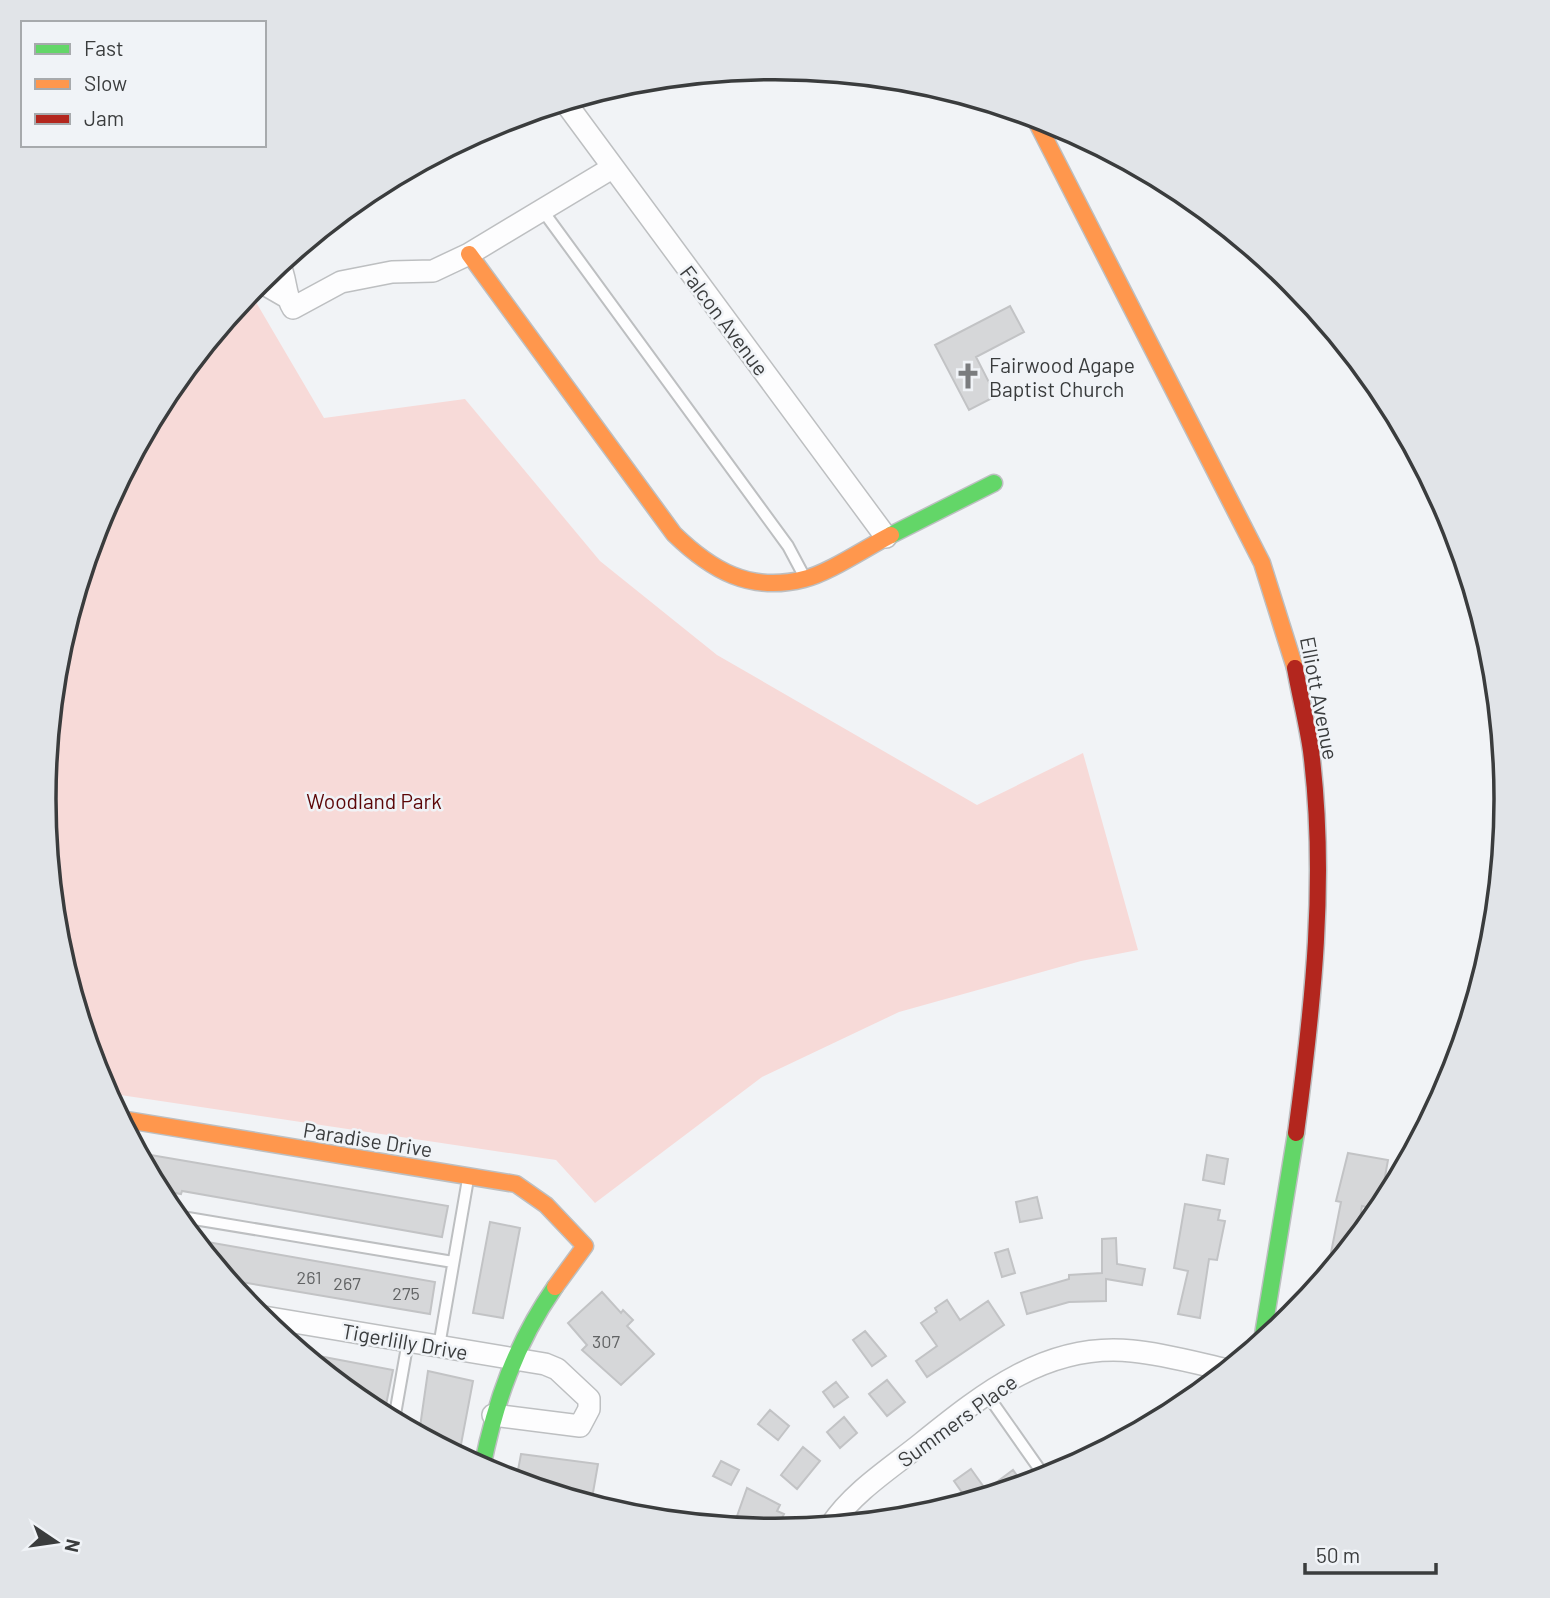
<svg xmlns="http://www.w3.org/2000/svg" width="1550" height="1598" font-family="Barlow,sans-serif">
<rect width="100%" height="100%" fill="#f1f3f6"/>
<path fill="#f7dad8" d="M250 292 324 418 465 399 600 561 717 655 977 805 1083 753 1138 950 1081 961 899 1012 762 1077 595 1203 556 1160 107 1093 99 1078 58 941 44 799 58 656 100 519 167 392Z"/>
<path fill="#d6d7d9" stroke="#c2c3c5" stroke-width="2" d="M1010 306 1024 332 976 357 996 396 969 410 935 345Z
M139 1153 448 1206 442 1237 182 1191 181 1194 159 1190Z
M1348 1153 1388 1160 1379 1210 1362 1206 1357 1237 1327 1273 1341 1202 1336 1201Z
M1207 1155 1228 1159 1224 1184 1203 1180Z
M1037 1197 1042 1218 1020 1222 1016 1202Z
M1185 1204 1220 1210 1218 1220 1225 1221 1217 1260 1209 1259 1200 1318 1178 1314 1188 1271 1174 1268Z
M490 1222 520 1228 503 1318 473 1313Z
M1116 1238 1117 1264 1145 1269 1142 1285 1106 1279V1301L1069 1302 1027 1314 1021 1293 1069 1279V1275L1102 1273V1239Z
M196 1240 435 1282 430 1314 229 1280Z
M1008 1249 1015 1273 1002 1277 995 1253Z
M602 1292 621 1313 623 1310 633 1320 627 1326 654 1354 621 1385 582 1350 587 1345 568 1323Z
M947 1300 960 1320 988 1301 1004 1325 927 1377 916 1361 937 1346 921 1323 937 1312 935 1308Z
M865 1331 886 1356 872 1366 853 1340Z
M303 1353 393 1370 384 1415 368 1407Z
M428 1371 473 1381 459 1455 419 1434Z
M887 1380 905 1402 887 1416 869 1394Z
M836 1382 848 1397 834 1407 823 1392Z
M770 1410 789 1426 778 1440 758 1424Z
M844 1417 857 1433 840 1448 827 1432Z
M803 1447 820 1461 797 1489 781 1475Z
M521 1454 598 1464 591 1504 516 1481Z
M721 1461 739 1470 731 1485 713 1476Z
M971 1469 986 1490 1013 1470 1023 1484 968 1501 954 1481Z
M747 1488 780 1505 777 1511 784 1514 776 1530 755 1528 736 1519Z"/>
<g fill="none" stroke-linecap="round" stroke-linejoin="round">
<g stroke="#bdbfc1" stroke-width="14">
<path id="lane" d="M543 211 788 546 804 576
M176 1216 453 1262
M439 1346 468 1179
M986 1393 1045 1477
M394 1420 408 1341"/>
</g>
<g stroke="#bdbfc1" stroke-width="24">
<path id="street" d="M565 102 886 537
M279 264C287 279 284 294 293 308L341 282 392 272 433 271 469 254 612 168
M262 278 266 285 285 296
M258 1316 545 1364 557 1369 589 1399V1409L580 1426 493 1415
M831 1525C854 1491 891 1468 922 1443 984 1393 1048 1342 1132 1351 1164 1354 1196 1363 1227 1370"/>
</g>
<g stroke="#bdbfc1" stroke-width="19">
<path id="fast" d="M891 535 994 483
M1262 1341 1296 1133
M482 1468C495 1402 516 1343 555 1287"/>
</g>
<g stroke="#bdbfc1" stroke-width="19">
<path id="slow" d="M1034 117 1262 563 1295 668
M469 254 674 534C711 570 750 593 804 579 829 573 867 547 891 535
M121 1119 516 1184 546 1205 585 1246 555 1287"/>
</g>
<g stroke="#bdbfc1" stroke-width="19">
<path id="jam" d="M1295 668C1300 696 1307 723 1311 751 1327 878 1313 1007 1296 1133"/>
</g>
<use href="#lane" stroke="#fdfdfe" stroke-width="10"/>
<use href="#street" stroke="#fdfdfe" stroke-width="21"/>
<use href="#fast" stroke="#63d668" stroke-width="16"/>
<use href="#slow" stroke="#ff974d" stroke-width="16"/>
<use href="#jam" stroke="#b3261e" stroke-width="16"/>
</g>
<defs>
<g id="church-bare" transform="scale(2.1)"><path d="M-1.2-6h2.4v3.5h3.3v2.4h-3.3V6h-2.4V-.1h-3.3v-2.4h3.3Z" fill="#7a7c7e" stroke="#f0f3f7" stroke-width="2.5" paint-order="stroke"/></g>
</defs>
<g fill-rule="evenodd">
<use href="#church-bare" x="968" y="376"/>
</g>
<g text-anchor="middle" dominant-baseline="central" stroke-width="5" stroke-linejoin="round" paint-order="stroke">
<g font-size="18" fill="#616364">
<text x="309" y="1277">261</text>
<text x="347" y="1283">267</text>
<text x="406" y="1293">275</text>
<text x="606" y="1341">307</text>
</g>
<g font-size="21" fill="#3a3c3d" stroke="#f0f3f7">
<text transform="translate(725 320) rotate(53)">Falcon Avenue</text>
<text transform="translate(1320 698) rotate(79)">Elliott Avenue</text>
<text transform="translate(368 1139) rotate(9)">Paradise Drive</text>
<text transform="translate(405 1341) rotate(10)">Tigerlilly Drive</text>
<text transform="translate(957 1420) rotate(-36)">Summers Place</text>
</g>
<g font-size="21" fill="#3a3c3d" stroke="#f0f3f7" text-anchor="start">
<text x="989" y="364">Fairwood Agape<tspan x="989" dy="24">Baptist Church</tspan></text>
</g>
<g font-size="21" fill="#5c0607" stroke="#f0f3f7">
<text x="374" y="800">Woodland Park</text>
</g>
</g>
<path d="M0 0H1550V1598H0ZM56 799a719 719 0 1 1 1438 0a719 719 0 1 1-1438 0Z" fill="#e1e4e8" fill-rule="evenodd"/>
<path fill="none" stroke="#3a3c3d" stroke-width="3.5" d="M56 799a719 719 0 1 1 1438 0a719 719 0 1 1-1438 0Z"/>
<rect x="21" y="21" width="245" height="126" fill="#f0f3f7" stroke="#a7aaad" stroke-width="2"/>
<rect x="35" y="44" width="35" height="10" fill="#63d668" stroke="#a7aaad" stroke-width="2"/>
<text x="84" y="56" font-size="21" fill="#3a3c3d">Fast</text>
<rect x="35" y="79" width="35" height="10" fill="#ff974d" stroke="#a7aaad" stroke-width="2"/>
<text x="84" y="91" font-size="21" fill="#3a3c3d">Slow</text>
<rect x="35" y="114" width="35" height="10" fill="#b3261e" stroke="#a7aaad" stroke-width="2"/>
<text x="84" y="126" font-size="21" fill="#3a3c3d">Jam</text>
<g transform="translate(56 1542) rotate(103)" stroke="#f0f3f7" stroke-width="5" paint-order="stroke">
<path d="M0-5L12 26L0 18L-12 26Z" fill="#3a3c3d"/>
<text y="-10" font-size="19" font-weight="bold" text-anchor="middle" fill="#3a3c3d">N</text>
</g>
<path d="M1305 1563v10h131v-10" fill="none" stroke="#3a3c3d" stroke-width="3.5"/>
<text x="1316" y="1563" font-size="21" fill="#3a3c3d" stroke="#f0f3f7" stroke-width="5" paint-order="stroke">50 m</text>
</svg>
